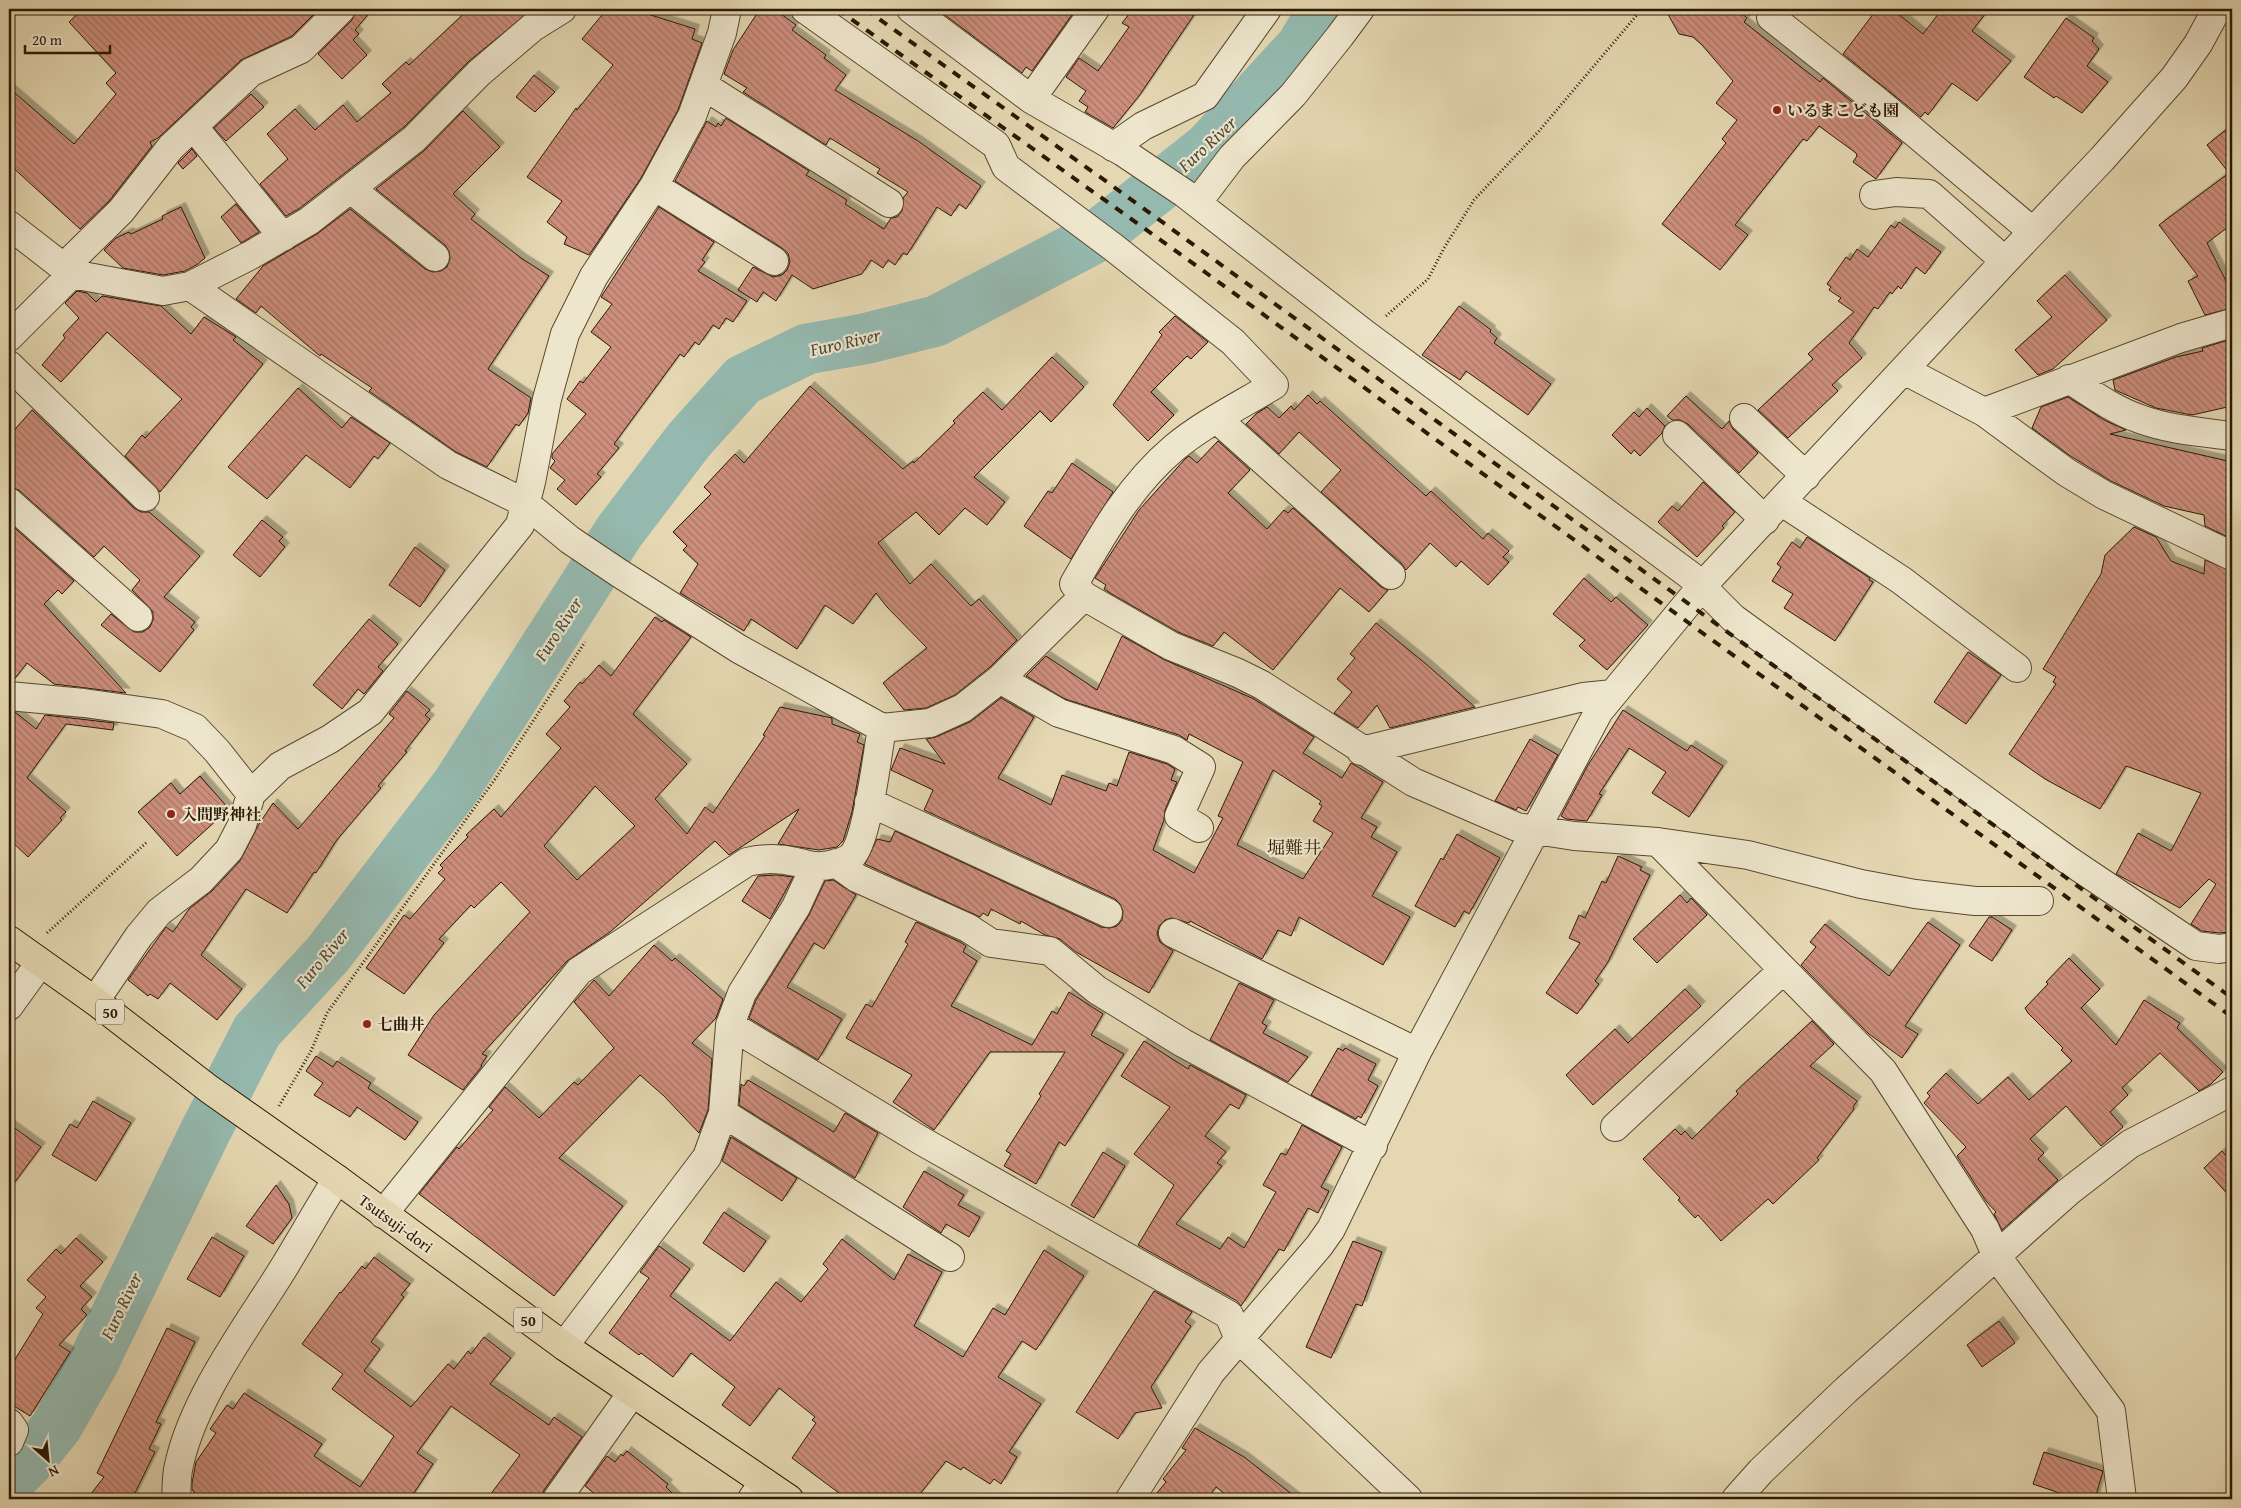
<svg xmlns="http://www.w3.org/2000/svg" width="2241" height="1508" font-family="'Gentium Book Plus','Noto Serif JP',serif">
<defs>
<pattern id="building-back-hatch" width="6" height="6" patternUnits="userSpaceOnUse" patternTransform="scale(1.25)"><rect width="6" height="6" fill="#cd8e7d"/><path d="M-1 5l2 2M0 0l6 6M5-1l2 2" fill="none" stroke="#a77364"/></pattern>
<filter id="shadow"><feDropShadow dx="4.5" dy="-4.5" stdDeviation="0" flood-color="#0004"/></filter>
</defs>
<rect width="100%" height="100%" fill="#e4d7b1"/>
<filter id="stains"><feTurbulence type="fractalNoise" baseFrequency=".004" numOctaves="4"/><feColorMatrix values="0 0 0 0 .2 0 0 0 0 .09 0 0 0 0 .02 0 0 0 .5 -.17"/></filter>
<radialGradient id="worn" r=".72"><stop offset=".6" stop-color="#630" stop-opacity="0"/><stop offset="1" stop-color="#630" stop-opacity=".3"/></radialGradient>
<g fill="none" stroke-linecap="round" stroke-linejoin="round">
<path stroke="#95b9af" stroke-width="51" d="M9 1481 28 1462 57 1426 92 1365 205 1132 257 1031 328 954 457 785 619 532 689 440 743 380 807 349 864 339 936 321 1093 239 1208 148 1301 47 1324 9"/>
</g>
<path fill="url(#building-back-hatch)" stroke="#2b1904" fill-rule="evenodd" filter="url(#shadow)" d="M83 9H319L292 36 241 60 158 138 150 142 152 146 109 201 80 229 9 164V88L74 144 116 94 106 83 116 73 69 22Z
M356 9H373L355 30 359 34 353 40 367 55 342 79 318 54 352 20Z
M469 9H533L469 61 404 127 300 208 286 216 260 184 288 159 267 134 295 109 315 130 343 105 357 122 391 93 382 84 406 62 409 65Z
M607 9H632L695 29 692 39 702 43 678 110 641 178 589 255 564 244 567 237 547 222 562 201 527 177 576 108 577 110 613 65 582 39Z
M760 9H774L796 25 792 30 826 55 824 58 846 75 835 90 918 141 981 186 966 209 959 204 951 216 937 207 907 255 903 253 895 265 888 260 883 268 871 260 862 274 813 289 792 275 776 301 763 292 757 302 738 290 753 267 773 277 782 275 787 270 790 262 788 253 782 248 675 181 707 121 716 127 718 123 721 126 726 118 809 171 806 175 811 178 847 200 845 204 884 229 891 218 897 217 902 211 903 198 908 192 877 173 880 169 830 138 826 145 743 92 747 88 724 74 733 50Z
M937 9H1076L1032 71 1026 67 1022 73Z
M1133 9H1198L1139 96 1113 128 1085 112 1088 107 1079 101 1086 91 1066 77 1079 58 1098 71 1129 27 1122 23Z
M1665 9H1736L1747 18 1744 22 1820 82 1823 78 1902 143 1876 179 1853 162 1857 156 1856 153 1819 126 1807 141 1803 139 1735 225 1748 235 1720 270 1662 224 1726 143 1722 139 1737 120 1716 103 1733 81 1702 45 1693 37 1679 34Z
M1877 9H1892L1923 34 1942 9H1989L1972 31 2011 61 1977 101 1952 83 1928 115 1925 112 1921 117 1843 54Z
M2066 18 2094 38 2092 41 2099 49 2087 66 2108 82 2082 113 2056 96 2054 98 2024 77Z
M534 75 555 92 535 112 516 97Z
M251 94 264 107 226 141 214 128Z
M463 111 500 147 453 194 475 214 471 219 521 258 549 276 488 369 531 398 528 413 519 426 516 424 487 467 456 452 369 391 372 388 321 354 320 356 261 306 256 313 236 299 263 266 317 234 350 209 425 269 433 272 441 271 447 267 450 259 449 251 445 245 376 189 424 151Z
M2232 125V224L2207 243 2232 293V308L2205 315 2188 281 2198 276 2159 225 2229 173 2207 145Z
M192 149 197 156 183 169 178 163Z
M236 204 259 232 241 243 221 217Z
M181 207 205 258 198 264 185 271 163 275 123 268 104 250 116 238 129 232 131 234 163 219 162 216Z
M659 207 714 242 702 260 705 262 698 271 747 301 733 322 726 318 719 329 713 325 699 345 695 342 684 357 680 354 614 444 619 448 597 474 601 477 576 505 557 489 565 480 550 468 555 461 552 458V454L586 414 567 399 580 381 583 383 611 347 591 332 612 304 601 297Z
M1899 222 1941 252 1925 274 1916 267 1901 289 1898 286 1892 294 1890 292 1878 309 1874 307 1849 343 1862 358 1832 385 1838 391 1788 438 1758 410 1813 359 1808 354 1854 312 1838 301 1841 298 1829 290 1831 287 1827 284 1846 257 1850 260 1857 249 1868 257 1891 225 1895 228Z
M2065 275 2107 320 2053 369 2038 375 2015 350 2052 317 2037 301Z
M77 291 87 293 96 302 102 296 161 306 191 334 204 317 236 337 233 340 263 364 160 492 125 456 142 435 145 438 182 399 107 332 61 382 42 365 65 338 63 335 79 318 65 303Z
M1459 306 1491 330 1490 332 1497 338 1494 343 1551 384 1528 415 1466 371 1460 380 1422 355Z
M1175 316 1208 342 1191 359 1187 356 1151 392 1174 415 1148 441 1113 405 1162 335 1159 332Z
M2232 339V406L2192 415 2156 408 2115 390 2113 380 2176 357 2203 351 2202 348Z
M1052 357 1084 387 1051 422 1040 411 974 477 1005 502 987 525 965 508 939 535 916 512 878 543 910 584 931 564 971 606 979 599 1017 640 990 667 955 695 926 708 904 710 883 683 927 648 887 607 876 593 853 624 825 605 797 649 751 619 744 631 680 593 698 564 683 550 687 546 673 532 711 494 704 487 735 454 744 463 810 386 903 469 913 461 914 463 955 423 953 421 983 392 1002 410Z
M298 388 342 428 351 417 390 443 378 459 374 456 350 488 306 455 267 499 228 467Z
M1308 395 1317 404 1320 401 1426 496 1431 491 1483 539 1488 533 1509 551 1503 557 1509 562 1488 585 1461 561 1456 567 1430 543 1406 570 1401 563 1321 492 1341 470 1299 432 1279 454 1246 424 1256 414 1267 407 1279 418 1291 406 1294 410Z
M1686 396 1722 429 1729 421 1733 429 1758 453 1739 473 1688 424 1680 420H1672L1667 416Z
M2068 397 2104 420 2126 430 2110 434 2232 462V539L2205 526 2204 515 2164 506 2111 481 2069 455 2032 428 2041 407Z
M1647 408 1665 426 1662 433 1640 456 1634 450 1631 454 1612 435 1634 412 1639 417Z
M32 410 134 508 141 512H149L200 556 164 597 195 622 191 627 194 630 160 672 101 625 111 614 134 632H143L150 627 153 620V612L132 590 140 580 104 546 94 557 19 490 9 487V436Z
M1218 441 1250 470 1228 493 1267 529 1284 510 1288 513 1293 508 1381 587 1388 590 1369 612 1340 588 1273 670 1224 632 1213 646 1178 632 1110 593 1104 589 1106 585 1095 578 1139 510 1186 458 1189 456 1197 463Z
M1072 463 1113 492 1071 559 1024 526 1048 491 1052 493Z
M1703 482 1735 512 1722 526 1724 528 1697 557 1658 522 1672 506 1678 511Z
M262 520 283 537 279 541 285 547 260 577 233 555Z
M9 523 74 581 62 594 58 590 44 604 126 693 54 684 27 663 13 681H9Z
M2134 527 2156 537 2171 561 2204 574 2205 560 2232 571V932L2219 933 2202 931 2191 924 2216 884 2209 879 2180 908 2116 874 2138 833 2171 851 2201 793 2126 766 2100 809 2045 779 2009 754 2056 684 2053 682 2056 677 2043 669 2101 574 2105 555Z
M1807 537 1870 578 1869 580 1873 582 1835 641 1784 608 1793 594 1772 581 1781 567 1777 564 1792 542 1800 548Z
M415 547 445 570 420 607 389 585Z
M1584 578 1611 602 1616 597 1648 625 1607 670 1579 646 1585 640 1553 614Z
M655 617 662 622 664 620 691 637 633 714 687 764 655 799 687 834 705 807 713 813 765 736 763 735 780 707 832 718V724L860 734 857 742 864 745 852 812 843 841 837 847 819 850 778 844 799 809 729 855 715 841 610 932 567 961 482 1054 487 1056 481 1065 482 1066 463 1090 408 1055 434 1015 530 912 501 882 474 908 471 905 439 939 444 943 404 994 366 968 404 915 410 919 445 879 438 873 443 868 440 865 468 837 466 835 494 809 501 817 561 748 546 734 570 707 564 701 580 682 582 684 599 665 611 676ZM595 786 635 826 577 880 544 846Z
M369 619 398 644 378 667 383 671 364 694 358 689 342 709 313 685Z
M1376 623 1426 664 1475 707 1390 728 1377 705 1358 728 1334 713 1352 692 1337 679 1355 658 1350 654Z
M1122 636 1165 660 1254 699 1314 737 1303 753 1342 778 1351 763 1383 782 1361 818 1377 827 1371 837 1397 852 1372 896 1410 917 1383 965 1299 917 1291 936 1278 930 1262 959 1190 921 1189 923 1171 918 1165 920 1159 926 1157 934 1160 942 1173 951 1149 993 1076 952 1060 939 1045 935 1021 921 1020 924 991 909 988 916 983 913 980 917 865 864 877 839 890 842 895 831 1101 927 1110 928 1117 926 1122 920 1123 911 1120 904 1115 899 924 810 933 790 891 770 900 748 945 764 926 739 936 737 970 722 1001 698 1034 717 998 778 1051 805 1062 775 1106 791 1109 783 1117 786 1129 752 1167 764 1175 769 1171 780 1177 782 1165 810 1164 820 1153 850 1194 873 1223 818 1218 816 1243 762 1189 734 1187 740 1179 735 1065 699 1026 676 1046 656 1097 690ZM1273 770 1321 801 1319 804 1322 806 1313 821 1333 833 1303 879 1237 845Z
M1968 652 2001 675 1966 724 1934 702Z
M407 691 430 710 425 715 430 719 405 751 407 752 378 786 381 788 336 841 316 873 314 872 287 913 246 889 201 955 242 989 217 1020 170 983 158 999 150 994 148 996 128 980 166 927 173 932 189 909 212 891 240 861 259 824 273 803 298 829 394 718 389 714Z
M1623 710 1687 751 1691 745 1723 766 1689 817 1652 793 1666 772 1629 748 1599 794 1602 795 1587 821 1566 819 1561 816 1588 765Z
M9 712H15L36 729 45 715 114 723 113 730 66 724 27 778 66 812 60 818 62 820 28 857 9 839Z
M1530 739 1558 755 1526 811 1518 807 1516 810 1495 801Z
M200 776 229 809 177 856 138 812 171 783 180 794Z
M1457 834 1500 858 1469 914 1464 911 1455 927 1415 906 1441 858 1443 860Z
M1618 856 1642 867 1640 870 1650 875 1608 962 1595 981 1599 984 1577 1014 1546 993 1580 943 1569 938 1579 915 1585 918 1602 881 1606 883Z
M777 875 793 877 770 919 742 901 758 876Z
M833 880 856 895 824 949 814 943 787 987 842 1019 818 1060 749 1018 756 1000 809 915 825 881Z
M1680 895 1687 903 1691 898 1707 915 1657 963 1633 939Z
M1989 917H1992L2012 930 1992 961 1969 946Z
M916 922 960 942 966 946 963 952 977 961 951 1006 1032 1045 1052 1011 1057 1014 1069 992 1103 1014 1091 1035 1124 1054 1065 1146 1059 1142 1036 1184 1004 1166 1011 1154 1006 1151 1041 1096 1039 1094 1065 1052H990L934 1130 893 1102 912 1075 846 1038 866 1004 872 1007 908 944 905 942Z
M1928 922 1960 945 1905 1026 1918 1034 1902 1058 1869 1034 1801 965 1816 947 1810 942 1825 924 1889 976Z
M654 945 672 961 675 958 723 999 716 1018 692 1043 712 1059 708 1110 699 1133 664 1096 640 1075 559 1158 623 1206 554 1296 419 1194 457 1147 459 1149 493 1110 489 1107 505 1087 539 1118 574 1082 578 1085 614 1048 574 1002 594 980 609 996Z
M2069 958 2100 989 2081 1008 2116 1045 2144 1000 2180 1023 2177 1028 2223 1072 2211 1084 2199 1091 2160 1053 2122 1088 2128 1095 2110 1112 2123 1127 2101 1146 2066 1106 2030 1139 2044 1153 2038 1159 2058 1180 2002 1230 1994 1214 1996 1212 1986 1201 1957 1156 1966 1147 1924 1103 1930 1096 1927 1093 1946 1073 1978 1104 2008 1077 2029 1100 2072 1061 2061 1050 2063 1048 2028 1013 2025 1008 2048 984 2046 982Z
M1239 983 1274 1000 1262 1023 1267 1026 1263 1033 1308 1057 1288 1082 1210 1040Z
M1685 989 1701 1006 1593 1105 1566 1075 1615 1029 1628 1043Z
M1812 1021 1834 1044 1810 1066 1857 1101 1853 1107 1854 1109 1817 1158 1819 1160 1773 1204 1768 1199 1721 1241 1698 1215 1695 1218 1678 1200 1680 1198 1643 1159 1675 1129 1681 1135 1685 1131 1692 1139 1738 1094 1736 1091Z
M1144 1041 1188 1069 1190 1065 1246 1095 1239 1109 1230 1104 1205 1136 1226 1152 1217 1163 1222 1166 1176 1224 1220 1249 1228 1237 1244 1248 1276 1192 1263 1185 1281 1153 1286 1155 1302 1125 1342 1147 1321 1187 1329 1191 1318 1213 1308 1208 1284 1251 1279 1249 1241 1306 1237 1301 1138 1245 1174 1185 1134 1154 1170 1107 1121 1076Z
M1338 1048 1343 1051 1345 1048 1376 1064 1368 1080 1378 1086 1361 1118 1358 1116 1356 1119 1311 1095Z
M316 1056 333 1067 337 1061 371 1083 368 1088 418 1122 405 1140 357 1107 350 1117 314 1095 323 1083 306 1071Z
M748 1080 834 1132 845 1113 878 1133 855 1178 739 1105 741 1084 744 1086Z
M93 1101 131 1123 96 1181 52 1155 70 1124 77 1128Z
M9 1124 41 1147 9 1190Z
M731 1137 797 1178 782 1201 722 1161Z
M2222 1151 2232 1163V1199L2204 1168Z
M1103 1152 1125 1166 1094 1218 1071 1205Z
M924 1171 964 1195 958 1205 980 1217 969 1237 946 1224 941 1233 903 1207Z
M276 1185 289 1204 292 1218 273 1244 246 1226Z
M724 1212 766 1241 744 1272 703 1243Z
M212 1237 244 1256 220 1297 187 1279Z
M76 1238 103 1262 80 1286 92 1297 81 1309 87 1315 59 1345 70 1352 30 1416 9 1403V1369L43 1314 36 1308 46 1297 27 1280 56 1249 61 1254Z
M842 1239 894 1280 908 1254 942 1272 914 1326 963 1357 993 1308 1005 1315 1044 1250 1084 1276 1036 1350 1022 1341 998 1377 1041 1404 1009 1452 1017 1457 1001 1484 994 1479 990 1484 963 1467 961 1470 946 1461 916 1499H847L792 1458 816 1423 812 1420 815 1417 779 1388 750 1426 722 1405 735 1387 691 1353 673 1377 641 1353 639 1355 609 1333 649 1278 640 1272 659 1246 690 1269 670 1296 730 1341 776 1282 801 1302 828 1269 823 1264Z
M1353 1241 1382 1252 1362 1306 1356 1304 1331 1358 1306 1347Z
M374 1257 410 1284 401 1295 404 1297 371 1342 380 1349 364 1371 411 1407 448 1364 454 1369 468 1351 471 1354 484 1337 511 1358 490 1384 549 1425 554 1417 582 1437 544 1490 540 1499H487L520 1455 451 1406 417 1453 433 1464 410 1499H192L194 1491 192 1490V1483L196 1462 216 1433 210 1429 227 1405 233 1409 244 1393 322 1444 314 1456 360 1487 394 1436 332 1389 343 1374 302 1344 340 1292 341 1293 362 1266 365 1269Z
M1154 1291 1192 1312 1185 1322 1191 1326 1151 1387 1162 1408 1135 1413 1118 1439 1076 1412Z
M1999 1321 2015 1343 1982 1367 1967 1345Z
M167 1328 195 1342 156 1422 161 1424 149 1449 155 1452 132 1499H87L104 1477 97 1473Z
M1195 1428 1244 1457 1298 1499H1231L1216 1487 1207 1499H1152L1166 1482 1163 1479 1186 1450 1182 1448Z
M627 1451 668 1484 666 1487 678 1499H601L585 1486 607 1456 615 1462 621 1454 623 1456Z
M2044 1452 2103 1471 2095 1499H2077L2033 1484Z"/>
<g fill="none" stroke-linecap="round" stroke-linejoin="round">
<g stroke="#59482f" stroke-width="30">
<path id="minor" d="M805 9 996 145 1006 167 1113 247 1233 342 1274 385C1241 405 1204 423 1174 448 1130 485 1102 535 1074 584L1084 596
M911 9 1031 99 1123 152 1184 193 1365 334 1691 576 1733 618 2068 860 2196 946 2219 949 2232 947
M1771 17 1877 101 2032 231
M704 86 889 203
M1031 99 1095 9
M193 126 283 237
M1113 147 1143 126 1205 96 1267 9
M654 186 774 261
M351 189 435 257
M1874 195 1896 192 1929 194 2005 261
M1197 203 1232 157 1293 95 1340 36 1360 9
M9 225 72 274 163 291 190 286 251 255 309 221 414 139 479 73 533 27 562 9
M64 267 121 211 171 147 251 72 301 49 341 9
M190 286 448 465 525 503 570 540 619 573 739 649 882 728 930 723 963 708 1000 679 1084 596 1171 646 1238 673 1262 685 1413 782 1517 827 1574 836 1658 842 1883 1071 1985 1229 1997 1257 2111 1411 2122 1499
M9 337 72 274
M9 365 145 497
M1904 370 1984 412 2066 472 2104 495 2232 556
M2069 379C2092 394 2114 410 2140 419 2170 430 2202 432 2232 436
M1984 412 2181 338 2232 323
M1744 418 1806 476
M1217 419 1391 575
M1677 435 1765 520
M9 502 138 617
M1782 502 1901 580 2017 668
M1000 679 1059 713 1174 750 1201 767 1179 816 1199 828
M9 696 84 703 162 714 195 728 217 751 251 794
M1361 751 1583 697 1613 694
M869 802 1108 913
M1658 842 1748 855 1861 884 1915 894 1975 901H2039
M836 863 857 878 968 928 991 943 1050 951 1097 990 1183 1043 1373 1146
M1173 933 1417 1052
M95 1001 139 936 159 912 201 880 229 850 242 825 251 794 280 766 330 739 370 712 520 525 531 482 547 399 565 334 594 276 654 186 692 116 722 33 727 9
M9 1006 40 963
M730 1025 920 1140 1229 1315 1239 1339 1408 1499
M723 1113 950 1257
M1615 1127 1783 970
M383 1214 579 971 747 862C764 858 779 858 796 862 802 863 809 866 815 866 825 867 843 863 851 857 868 841 877 754 882 728
M564 1346 707 1157 723 1113 730 1025 742 993 796 907 815 866
M9 1423 14 1430 9 1442
M176 1499C177 1488 176 1476 179 1465 193 1401 241 1335 276 1280 297 1247 316 1212 337 1179
M557 1499 632 1393
M752 1499 764 1482
M1130 1499 1211 1372 1319 1246 1331 1229 1417 1052 1599 711 1702 586 2005 261 2102 159 2174 78 2198 44 2217 9
M1736 1499 1761 1471 1846 1390 2068 1192 2130 1144 2232 1091"/>
</g>
<g stroke="#2b1904" stroke-width="30">
<path id="major" d="M9 940 95 1001 209 1089 337 1179 564 1346 789 1499"/>
</g>
<path stroke="#2b1904" stroke-width="3" stroke-dasharray="1 2.5" stroke-linecap="butt" d="M1386 316 1428 279 1444 248 1474 200 1539 131 1642 9
M47 933 147 842
M279 1106 311 1051 327 1013 495 779 585 642"/>
<use href="#minor" stroke="#ede5cc" stroke-width="28"/>
<use href="#major" stroke="#e4d7b1" stroke-width="28"/>
<path stroke="#2b1904" stroke-width="4" stroke-dasharray="9 9" stroke-linecap="butt" d="M837 9 1169 246 2232 1017
M865 9 1107 182 2232 998"/>
</g>
<g fill="#8f2418" stroke="#ede5cc" stroke-width="2">
<circle cx="1777" cy="110" r="5"/>
<circle cx="171" cy="814" r="5"/>
<circle cx="367" cy="1024" r="5"/>
</g>
<g text-anchor="middle" dominant-baseline="central" stroke-width="4.5" stroke-linejoin="round" paint-order="stroke">
<g fill="#ede5cc" stroke="#655640" stroke-width="1">
<rect x="96" y="999.5" width="28" height="25" rx="4"/>
<rect x="514" y="1307.5" width="28" height="25" rx="4"/>
</g>
<g font-size="15" font-weight="bold" fill="#2b1904">
<text x="110" y="1012">50</text>
<text x="528" y="1320">50</text>
</g>
<g font-size="16" font-weight="bold" fill="#2b1904" stroke="#ede5cc" text-anchor="start">
<text x="1787" y="110">いるまこども園</text>
<text x="181" y="814">入間野神社</text>
<text x="377" y="1024">七曲井</text>
</g>
<g font-size="16" fill="#2b1904" stroke="#ede5cc">
<text transform="translate(396 1223) rotate(36)">Tsutsuji-dori</text>
</g>
<g font-size="18" font-style="italic" fill="#4b4937" stroke="#ede5cc">
<text transform="translate(1207 144) rotate(-43)">Furo River</text>
<text transform="translate(845 342) rotate(-13)">Furo River</text>
<text transform="translate(558 629) rotate(-57)">Furo River</text>
<text transform="translate(322 958) rotate(-50)">Furo River</text>
<text transform="translate(121 1306) rotate(-64)">Furo River</text>
</g>
<g font-size="18" fill="#2b1904" stroke="#ede5cc">
<text x="1294" y="847">堀難井</text>
</g>
</g>
<rect width="2241" height="1508" fill="none" stroke="#e4d7b1" stroke-width="30"/>
<rect x="10" y="10" width="2221" height="1488" fill="none" stroke="#2b1904" stroke-width="2.5"/>
<rect x="15" y="15" width="2211" height="1478" fill="none" stroke="#2b1904"/>
<g transform="translate(48 1460) rotate(153)" stroke="#ede5cc" stroke-width="4" paint-order="stroke">
<path d="M0-4L9 19L0 12L-9 19Z" fill="#2b1904"/>
<text y="-8" font-size="14" font-weight="bold" text-anchor="middle" fill="#2b1904">N</text>
</g>
<path d="M25 45v8h85v-8" fill="none" stroke="#2b1904" stroke-width="2.5"/>
<text x="32" y="45" font-size="15" fill="#2b1904" stroke="#ede5cc" stroke-width="4" paint-order="stroke">20 m</text>
<rect width="100%" height="100%" filter="url(#stains)"/>
<rect width="100%" height="100%" fill="url(#worn)"/>
</svg>
